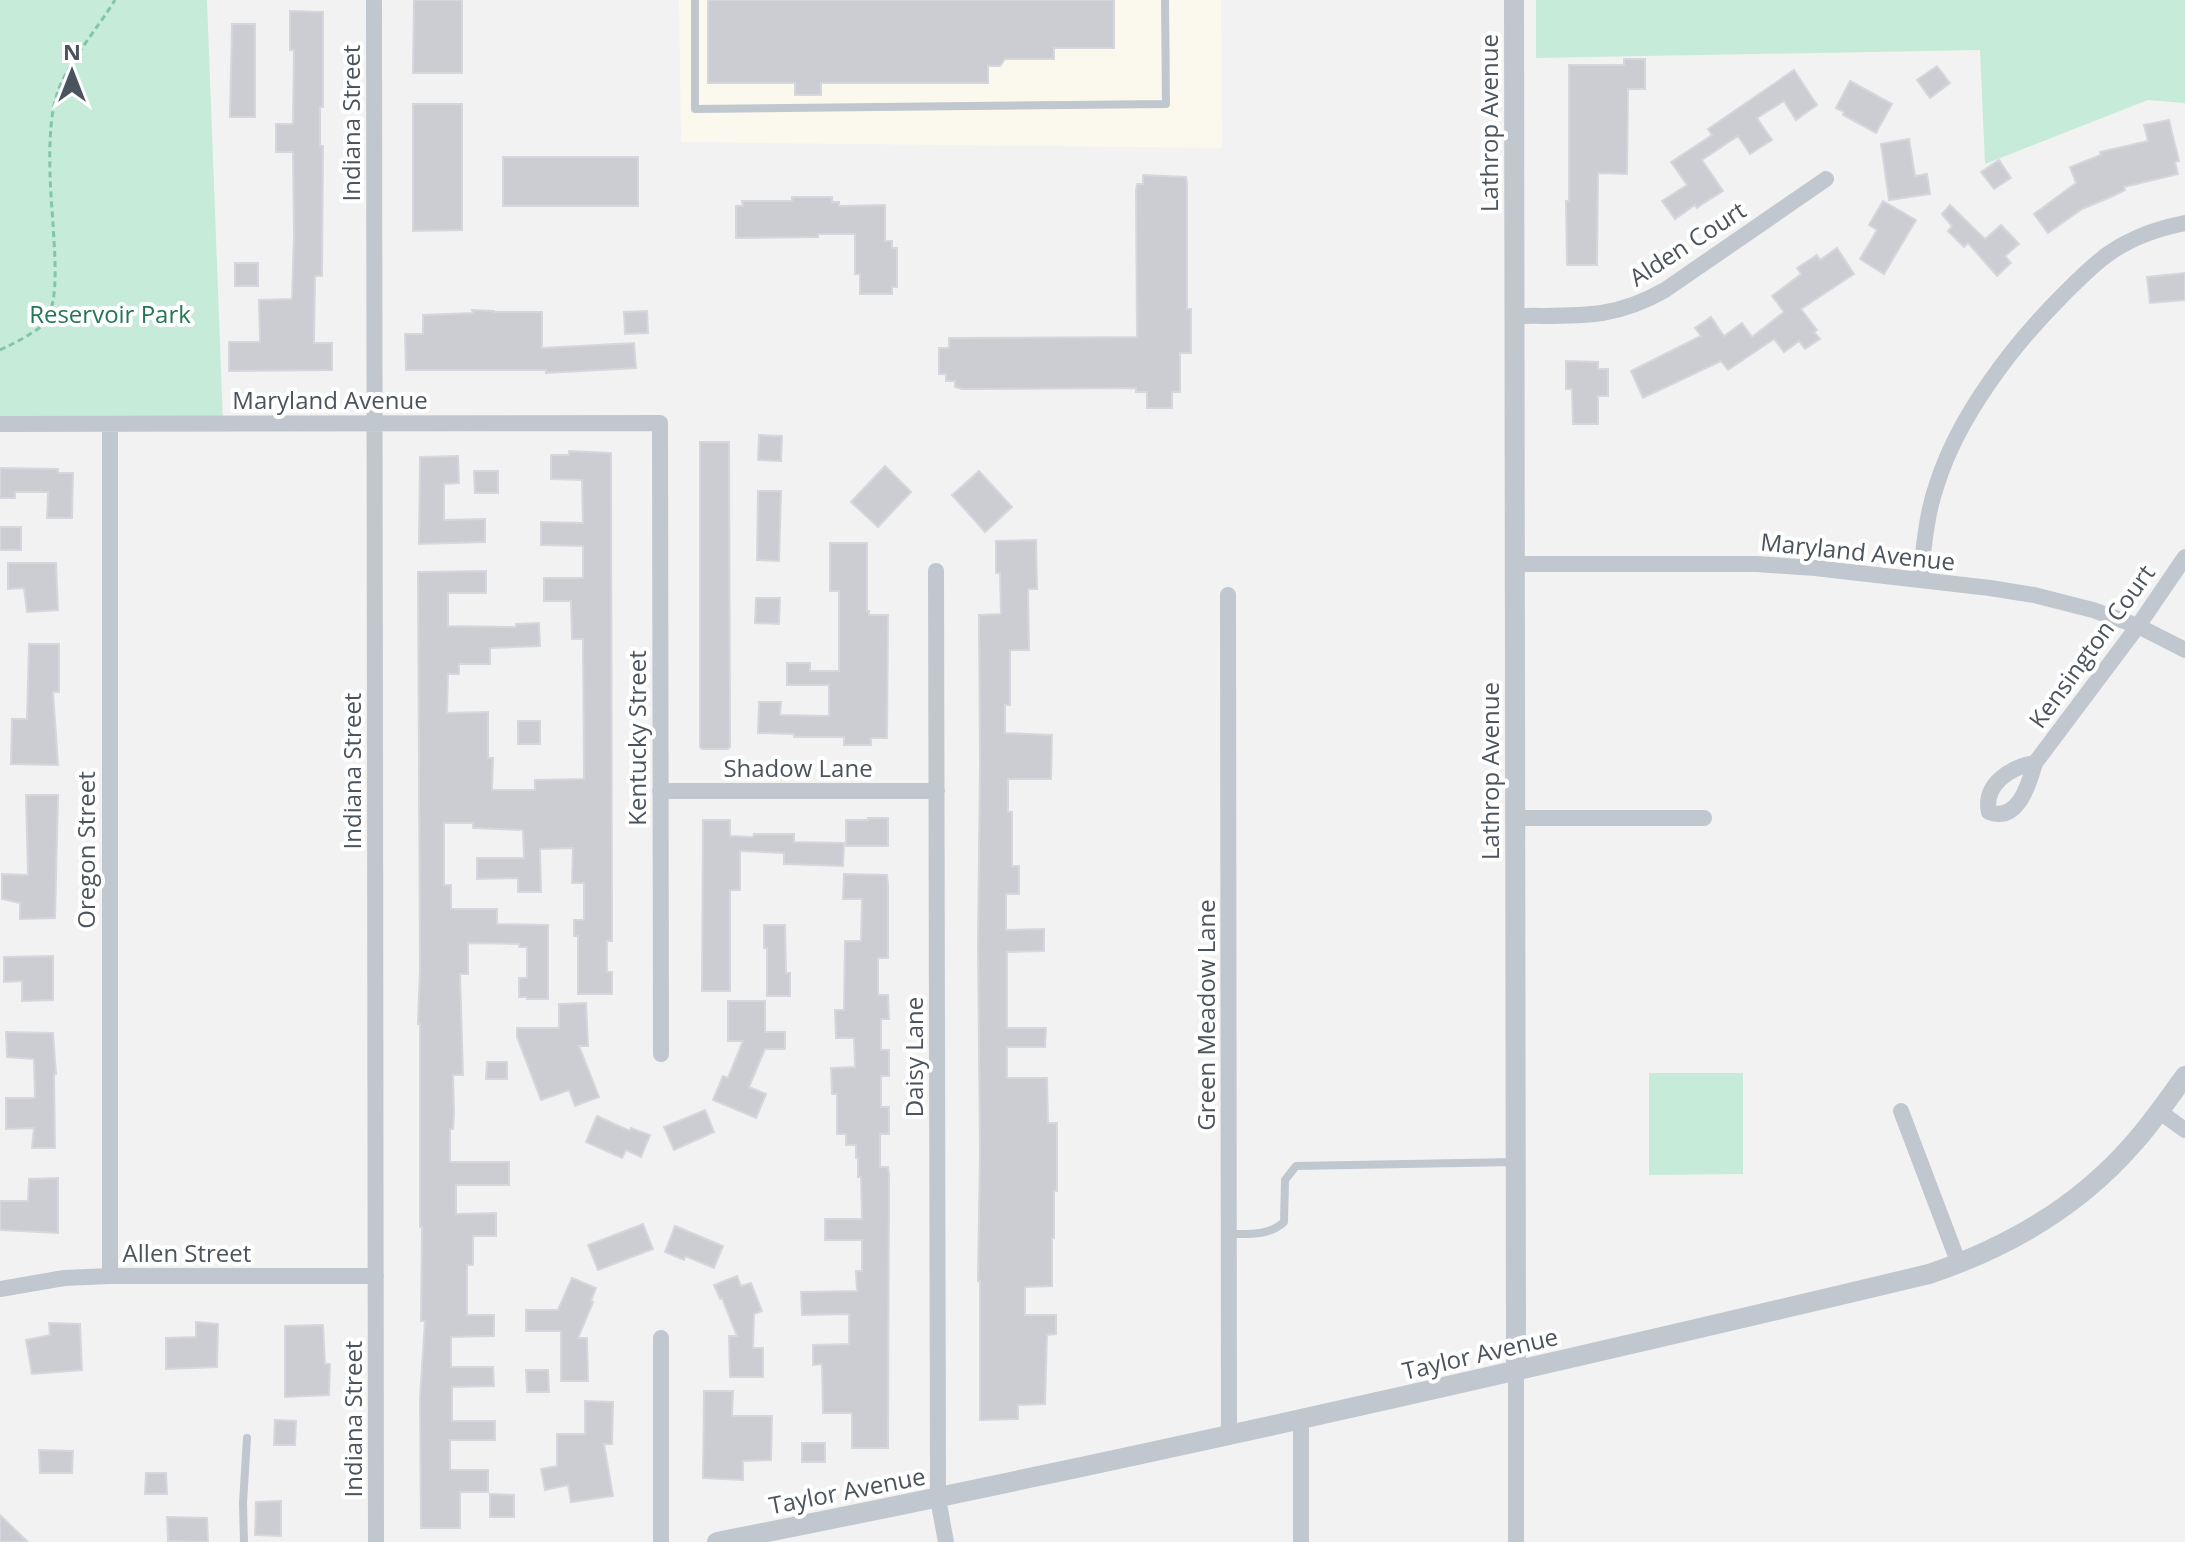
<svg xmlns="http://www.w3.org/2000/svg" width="2185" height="1542" font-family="'Open Sans',sans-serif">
<rect width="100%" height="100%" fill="#f3f2f2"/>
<path fill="#fbf8ee" d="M679 0H1221L1222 148 681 142Z"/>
<path fill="#c6ebd8" d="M0 0H207L223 423 0 424Z
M1536 0H2185V103L2148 100 1985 164 1980 50 1536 58Z
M1743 1073V1174L1649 1175V1073Z"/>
<path fill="#cccdd3" stroke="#d6d7dc" stroke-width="2" d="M414 0H462V73H413Z
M708 0H1114V48H1054V59H1005L1000 66H988V83H821V95H795V83H708Z
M290 11 323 12V107H320V146H323L322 276H315L314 343H332V370L229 371V342H260L259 300 292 299 294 235 293 152H276V124H293L294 50H290Z
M232 24H255V117H230Z
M1624 59H1645V89H1628L1627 174 1598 173 1597 265H1567L1566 201H1569V65H1624Z
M1937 66 1950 83 1930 98 1917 80Z
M1794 70 1817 105 1796 120 1784 101 1757 118 1772 140 1750 154 1738 136 1702 160 1723 191 1701 205 1697 208 1695 205 1675 219 1662 201 1687 185 1671 162 1712 135 1708 129Z
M1850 81 1892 104 1876 133 1843 115 1844 112 1836 108Z
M413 104H462V230L413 231Z
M2169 120 2179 161 2175 162 2178 174 2124 187 2125 190 2113 196 2082 209 2048 233 2034 214 2076 183 2070 167 2101 155 2100 152 2148 141 2144 125Z
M1909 139 1915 176 1927 174 1930 194 1889 200 1881 144Z
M503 157H638V206H503Z
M1999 160 2011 178 1994 189 1981 172Z
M1143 175 1186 177 1187 185V309H1191V353H1180V392H1172V408H1147V392H1136V388L962 389 955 387V381H946V374H939V348H949V338L1137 337 1136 191 1137 184H1143Z
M792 197H832V202H839V206L885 205V241H892V248H897V287H892V294H860V274H855V234H818V237L736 238V206H743L742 201H792Z
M1883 201 1916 220 1884 274 1860 259 1877 230 1869 225Z
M1950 205 1985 239 2001 225 2019 244 2005 256 2011 263 1997 276 1968 243 1964 247 1948 231 1952 226 1942 214Z
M1837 248 1854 274 1801 309 1817 330 1814 332 1820 339 1805 349 1799 341 1784 352 1774 339 1728 370 1721 361 1643 398 1631 371 1701 336 1695 328 1711 317 1724 336 1742 323 1752 337 1784 312 1772 296 1801 274 1797 268 1817 255 1820 260Z
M235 263H258V286H235Z
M2185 273V300L2150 303 2147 277Z
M472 310 494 311V312H542V348L634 343 636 368 546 373V370H406L405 334H423V315L473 313Z
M647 311 648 333 625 334 624 312Z
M1566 361 1598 362V369H1608V396H1598V424H1573L1572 389H1566Z
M759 435 782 436 781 461 758 460Z
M700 442H729L730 747 728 749H702L700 747Z
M569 451 611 453 612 941H607V972H612V994H578V936H574V920H584V883H572L573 848 540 849 541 892H518V878L477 879V858H524L523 830 473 828V823H444V885H451V909H497V924L548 925V999H527L526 997H519V978H527V947H519V944L468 943V974H460L463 1075H453L454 1113 453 1129H450V1162H509V1185H456V1214L496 1213V1236H473V1265H467V1315H494V1336L451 1337V1367H493L494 1386 452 1387V1421H495V1440H450V1470H488V1492H460V1528H421L420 1398 425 1321H421L422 1227H420V1024H418L420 969 418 572 486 571V593H448V626L516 627V624L539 623 540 646 490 648V664H459V674H448L447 713 488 712V758H493L492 790H535V780L584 779 583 639H572L571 601H544V578H583V546L541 545V522L583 523 582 480 551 479V455H569Z
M458 456 459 483 444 484V520L485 519V542L419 544 420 457Z
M885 466 911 492 878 527 851 502Z
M0 468 58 469V473H73L72 518H47L48 492H15V498H0Z
M474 471H498V493H475Z
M979 471 1012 507 985 532 952 495Z
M758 491H781L779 561 757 560Z
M0 527H21V550H0Z
M1036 540 1037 589H1028L1029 650H1010V705H1005V733L1052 735 1051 779H1008V812H1012V866H1019V894H1006V930L1044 929V951L1007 952V1028H1046L1045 1047H1007V1078H1047L1048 1123H1057V1191H1054V1238H1052V1286L1025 1287V1315H1056V1334L1047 1335 1045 1404 1018 1405V1419L980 1420V1281H978L980 1152 978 945 980 763 979 615 1001 614 1000 573H996V541Z
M830 543H867V611H869V615H888L887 738H871V745H844V737H794V734L758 733 759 702H781L780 715 829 716V685H787V663H810V671H839V591H830Z
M8 563H56L58 610 27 612 24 588 8 589Z
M756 598H780L779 624 755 623Z
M29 644H59V692H53L58 765 11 764 12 719H27Z
M518 721H540V744H518Z
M26 795H58L55 918 20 919V903L2 899V874L28 875Z
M868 818H888V846H846V820H868Z
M703 820H730V836L753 837 754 834H794V842L844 843 843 866 784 864V853L740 851V890H730V991H702Z
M844 874 887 875 888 884V958H878V995H888L889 1019H881V1050H889V1076H881V1107H889V1134H880V1167H888L889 1174 888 1448H852V1413H823L822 1364 813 1365V1345L849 1344V1314L802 1315 801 1292 857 1291 856 1271H862V1240H825V1219H862L861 1177H858V1158H856V1145H846V1134H837V1094H832L831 1068 855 1067 854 1038H836L835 1010H844L845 941H861L862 899H843Z
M764 925H785L786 973H790V996H767V948H764Z
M53 956V1000L22 1001V981L4 982V957Z
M728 1001H765V1032H785V1049H765L749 1087 766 1094 756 1118 713 1100 723 1076 728 1078 743 1041H728Z
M586 1003 588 1046H579L599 1097 575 1106 569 1090 541 1100 517 1037V1028H559V1004Z
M6 1032 53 1033 56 1074H54L55 1148H32L34 1128 6 1129V1098H35L34 1059 7 1057Z
M487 1062H507V1079H486Z
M705 1110 714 1132 674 1150 664 1127Z
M597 1116 630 1131 631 1128 650 1135 641 1157 626 1150 622 1158 586 1142Z
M58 1178V1233L0 1230V1201H28L29 1179Z
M643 1224 653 1249 598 1270 588 1245Z
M675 1226 723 1246 714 1268 685 1256 684 1260 665 1252Z
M737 1276 741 1286 751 1283 762 1311 754 1314 753 1348H763V1377H730L729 1336H737L722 1298 720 1299 714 1285Z
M572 1278 596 1288 591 1301 593 1302 578 1338H587L588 1381H561V1331H526V1310H558Z
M196 1322 218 1324 217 1367 166 1369V1338L196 1337Z
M49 1323 80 1324 82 1370 32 1374 26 1340 50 1335Z
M323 1325 325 1364H330L329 1395 285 1397V1326Z
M526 1370H548L549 1392H527Z
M704 1391H733L732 1416H772L771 1460 743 1461V1480L703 1478Z
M585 1401 613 1402 612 1444H604L613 1496 571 1502 568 1485 545 1490 541 1469 557 1466V1434H585Z
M275 1420 296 1421 295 1445H274Z
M802 1443H825V1462H802Z
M39 1450 73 1451 72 1473H40Z
M146 1473H166L167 1494H145Z
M490 1494 514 1495V1517H490Z
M281 1501V1536L255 1535 256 1502Z
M0 1515 28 1542H0Z
M167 1517 207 1518 208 1542 168 1541Z"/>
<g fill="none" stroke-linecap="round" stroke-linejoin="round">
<path stroke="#82c5ab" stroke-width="3" stroke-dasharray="6 4" stroke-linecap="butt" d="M0 350C11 345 41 330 46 321 60 299 54 248 53 223 50 187 46 128 57 94 66 65 98 28 115 0"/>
<path stroke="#c1c7ce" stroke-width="8" d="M695 0V109L1166 104 1165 0
M1229 1234C1249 1234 1269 1236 1284 1222L1285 1180 1296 1166 1515 1162
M244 1542 243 1503 247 1438"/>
<path stroke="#c1c7ce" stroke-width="16" d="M374 0 376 1542
M1514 316C1574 315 1611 321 1665 290L1826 179
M0 424 660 423 661 1054
M1515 564H1756L1815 568 1990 588 2034 595 2093 610 2138 626 2185 650
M936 571 938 1499 946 1542
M1920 580C1924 548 1926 515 1937 484 1958 417 2012 346 2061 297 2077 281 2093 264 2111 252 2133 237 2159 228 2185 223
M1228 595 1229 1435
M2035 763C2011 767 1983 784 1989 812 2018 823 2029 784 2035 763L2138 626 2185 557
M660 791H937
M1515 818H1704
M1901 1111 1959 1264
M2160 1112 2185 1130
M110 1276V424
M0 1289 64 1278 110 1276H376
M661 1338V1542
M1516 1372V1542
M1301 1542V1419"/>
<path stroke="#c1c7ce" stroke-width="20" d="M1514 0 1516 1372
M717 1542C1123 1462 1527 1370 1929 1274 2007 1248 2079 1206 2133 1144 2152 1123 2168 1099 2185 1076"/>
</g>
<g text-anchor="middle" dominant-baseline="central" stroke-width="8" stroke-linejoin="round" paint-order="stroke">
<g font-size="24" fill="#4b535d" stroke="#fff">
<text transform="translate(350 123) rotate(-90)">Indiana Street</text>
<text transform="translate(1488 123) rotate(-90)">Lathrop Avenue</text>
<text transform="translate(1687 243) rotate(-33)">Alden Court</text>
<text x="330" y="399">Maryland Avenue</text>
<text transform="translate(1858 551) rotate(6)">Maryland Avenue</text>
<text transform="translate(2091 646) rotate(-54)">Kensington Court</text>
<text transform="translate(636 738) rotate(-90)">Kentucky Street</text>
<text x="798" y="767">Shadow Lane</text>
<text transform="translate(351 771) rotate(-90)">Indiana Street</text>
<text transform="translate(1489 771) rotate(-90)">Lathrop Avenue</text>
<text transform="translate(85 850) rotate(-90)">Oregon Street</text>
<text transform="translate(1205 1015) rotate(-90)">Green Meadow Lane</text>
<text transform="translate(913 1057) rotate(-90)">Daisy Lane</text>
<text x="187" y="1252">Allen Street</text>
<text transform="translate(1480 1353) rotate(-13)">Taylor Avenue</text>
<text transform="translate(352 1419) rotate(-90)">Indiana Street</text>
<text transform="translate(847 1490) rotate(-11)">Taylor Avenue</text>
</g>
<g font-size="24" fill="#247655" stroke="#fff">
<text x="110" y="313">Reservoir Park</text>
</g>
</g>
<g transform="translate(72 72)" stroke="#ffffff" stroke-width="6" paint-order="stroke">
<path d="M0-6L14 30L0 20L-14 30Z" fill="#4b535d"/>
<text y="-12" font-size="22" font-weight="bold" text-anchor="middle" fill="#4b535d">N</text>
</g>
</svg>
